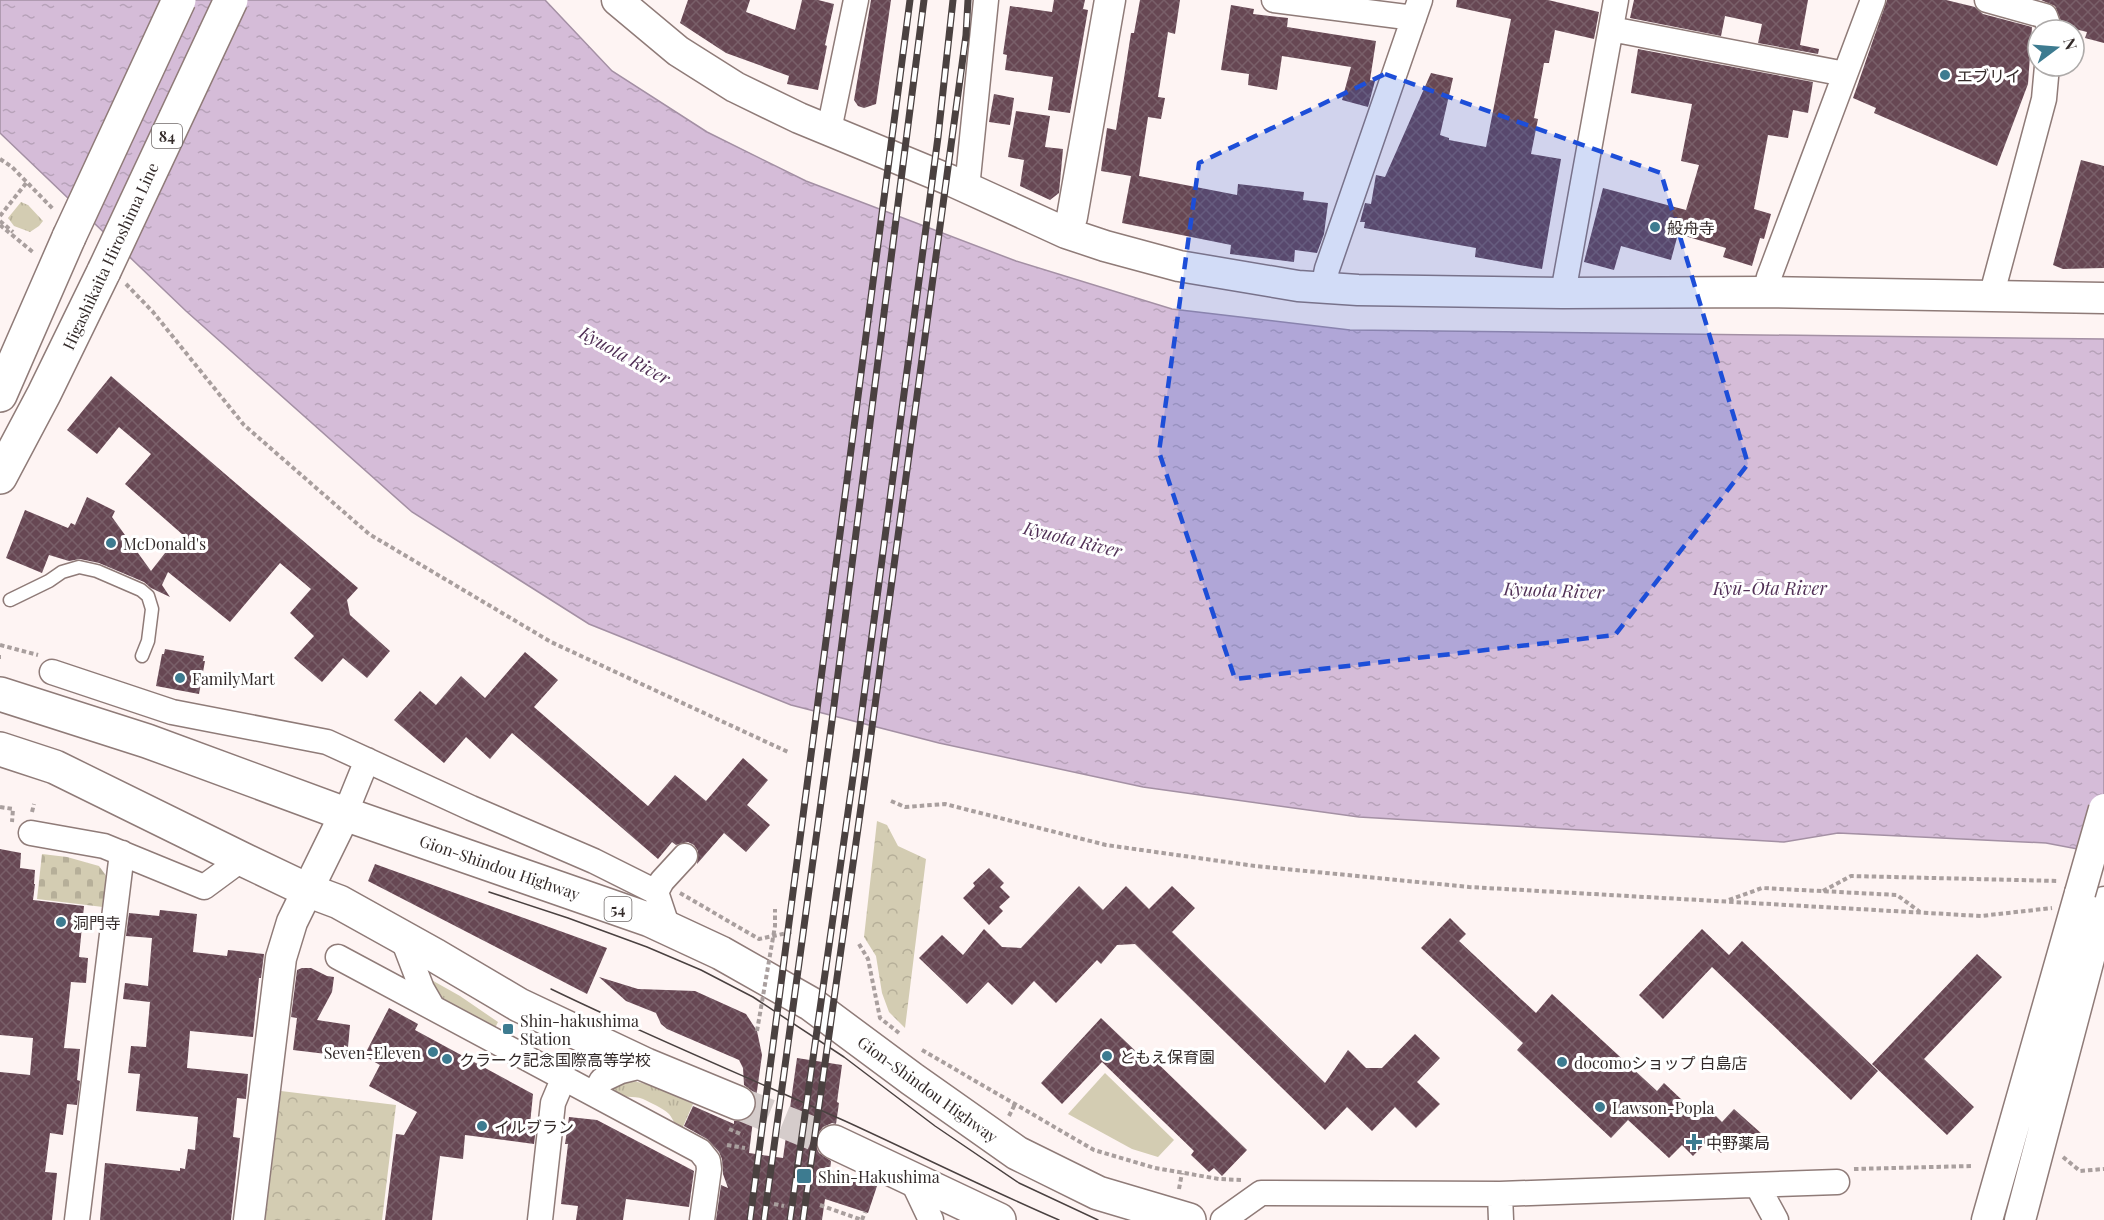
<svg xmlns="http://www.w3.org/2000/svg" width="2104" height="1220" font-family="'Playfair Display','Noto Sans JP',serif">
<defs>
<pattern id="grass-tufts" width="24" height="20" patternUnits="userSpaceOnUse" patternTransform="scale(1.5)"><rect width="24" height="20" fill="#d3ccb2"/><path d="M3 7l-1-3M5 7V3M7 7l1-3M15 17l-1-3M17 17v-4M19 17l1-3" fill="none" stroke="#b6af99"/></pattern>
<pattern id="cemetery-stones" width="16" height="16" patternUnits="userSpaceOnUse" patternTransform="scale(1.5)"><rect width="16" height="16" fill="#d3ccb2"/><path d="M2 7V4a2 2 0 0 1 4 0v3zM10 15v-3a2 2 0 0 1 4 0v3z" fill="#b6af99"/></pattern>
<pattern id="park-crowns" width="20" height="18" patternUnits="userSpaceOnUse" patternTransform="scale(1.5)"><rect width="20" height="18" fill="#d3ccb2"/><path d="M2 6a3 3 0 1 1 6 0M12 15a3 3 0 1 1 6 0" fill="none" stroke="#b6af99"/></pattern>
<pattern id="water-ripples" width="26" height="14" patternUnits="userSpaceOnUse" patternTransform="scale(1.5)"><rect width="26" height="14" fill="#d5bcd8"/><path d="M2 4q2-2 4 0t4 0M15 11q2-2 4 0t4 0" fill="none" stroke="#b7a2b9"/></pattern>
<pattern id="building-cross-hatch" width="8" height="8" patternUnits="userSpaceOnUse" patternTransform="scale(1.5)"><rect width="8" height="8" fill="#674753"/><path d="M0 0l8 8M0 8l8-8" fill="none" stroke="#795f69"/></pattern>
</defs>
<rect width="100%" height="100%" fill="#fef4f3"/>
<path fill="url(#grass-tufts)" d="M21 202 28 205 43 221 39 226 30 232 14 226 8 218Z
M428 978 460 996 498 1022 494 1030 439 999Z
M625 1079 654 1086 693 1104 682 1129C674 1126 674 1120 669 1114 663 1108 651 1103 643 1099 633 1095 623 1099 614 1093V1086Z"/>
<path fill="url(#cemetery-stones)" d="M42 854 67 857 99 866 107 877 103 907 37 899Z"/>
<path fill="url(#park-crowns)" d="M877 821 887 825 898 846 926 859 905 1028 889 1012 882 993 876 956 864 937Z
M281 1091 396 1105 382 1220H265Z"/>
<path fill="#d3ccb2" d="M1105 1073 1174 1140 1158 1157 1132 1149 1068 1114Z"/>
<path fill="url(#water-ripples)" stroke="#a490a4" stroke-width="1.5" d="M0 0H545L612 71 707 132 806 181 1016 261 1172 309 1350 330 2104 339V854L2046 843 1838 833 1784 842 1359 817 1143 787 939 743 791 705 589 624 412 512 186 311 0 133Z"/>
<path fill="url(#building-cross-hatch)" d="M688 0H750L746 12 795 30 802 0H818L834 4 825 45 827 46 818 90 787 84 789 76 726 53 680 23Z
M871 0H891L876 104 864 108 858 106 854 100Z
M1054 0H1085L1083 9 1088 10 1070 113 1048 110 1053 77 1005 70 1007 55 1003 54 1010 6 1052 12Z
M1140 0H1180L1175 34 1168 32 1158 97 1165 98 1161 119 1148 117 1139 176 1237 195 1238 184 1304 192 1303 200 1328 203 1324 234 1317 253 1295 250 1294 262 1230 254 1231 245 1122 223 1131 176 1101 171 1107 128 1116 130 1131 33H1134Z
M1457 0H1548L1599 12 1594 39 1555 30 1549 63H1544L1534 118 1538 119 1531 154 1561 159 1542 269 1475 257 1476 248 1364 228 1365 222H1360L1365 203 1371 204 1376 175 1385 177 1431 73 1453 78 1440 135 1449 138V140L1486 147 1511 19 1456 7Z
M1634 0H1808L1800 45 1819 49 1818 54 1758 43 1762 24 1725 16 1721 36 1630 18Z
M1887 0H1946L1975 7 1983 14 2032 27 2028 84 1997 166 1874 113 1876 108 1853 98Z
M2041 0H2104V43L2085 38 2087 32 2063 26 2055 6Z
M1231 5 1254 9 1253 14 1288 18 1287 27 1376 41 1370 80 1375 81 1368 107 1342 100 1351 67 1282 56 1277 90 1248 85 1249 74 1221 70Z
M1638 49 1813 82 1808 113 1793 110 1788 138 1768 135 1754 209 1771 214 1764 239 1760 238 1752 266 1723 257 1726 248 1678 234 1671 260 1621 246 1614 270 1584 262 1603 188 1686 210 1699 165 1681 161 1692 104 1631 93Z
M994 94 1014 98 1010 125 989 122Z
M1016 111 1050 116 1045 147 1063 149 1059 193 1050 200 1020 186 1024 160 1008 157Z
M2081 160 2104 166V268L2063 269 2053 265Z
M111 376 358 588 347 600 350 615 390 651 367 678 343 658 322 682 294 658 314 636 290 613 311 589 280 563 230 622 168 572 162 585 170 597 151 588 144 582 99 563 80 559 69 561 49 555 42 573 6 558 25 510 68 528 71 523 75 525 87 497 115 511 112 517 151 571 176 539 199 549 125 484 151 454 119 427 97 454 67 430Z
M165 649 204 656 203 661H205L199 694 156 686 162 654H164Z
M525 652 558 680 534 707 648 806 675 775 706 801 743 758 768 780 747 805 770 825 746 852 724 833 697 864 698 851 694 845 688 842 676 845 672 842 658 859 512 733 490 759 466 737 444 763 394 720 420 691 436 705 461 676 485 698Z
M0 849 21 853 20 868 35 870 34 884H35L33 900 84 906 79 957 88 958 86 983 71 982 64 1048 80 1049 77 1080 80 1081 77 1105 67 1104 63 1135 50 1133 45 1172 57 1173 52 1220H0V1072L30 1075 33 1038 0 1035Z
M375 864 607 948 587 994 368 881Z
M989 868 1004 883 1000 887 1010 897 999 907 1003 911 989 925 963 898 975 886 973 883Z
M1079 886 1103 910 1126 886 1149 909 1172 886 1195 908 1172 932 1325 1083 1348 1050 1366 1068H1382L1415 1034 1440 1058 1417 1082 1440 1104 1416 1128 1395 1107 1372 1131 1347 1107 1325 1130 1135 944 1117 945 1101 964 1097 960 1056 1003 1034 981 1012 1005 988 982 967 1004 919 958 942 935 963 955 984 929 1002 947 1021 948Z
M160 910 197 914 193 952 227 956 228 950 264 954 261 978H259L253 1037 190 1031 187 1068 248 1074 246 1099 237 1098 233 1137 240 1138 231 1220H100L105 1163 180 1171V1168L185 1169 188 1149 195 1150 198 1117 136 1111 140 1074 128 1073 131 1046 146 1047 150 1002 123 999 125 983 148 986 152 938 126 936 129 913 159 916Z
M1450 918 1466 934 1459 941 1536 1013 1552 994 1657 1091 1664 1083 1701 1118 1709 1109 1722 1122 1734 1109 1762 1134 1747 1151 1734 1139 1721 1153 1708 1140 1693 1156 1682 1145 1669 1158 1628 1120 1611 1138 1517 1050 1523 1043 1421 948Z
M1702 929 1729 955 1742 941 1878 1071 1851 1100 1712 967 1663 1019 1639 995Z
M1977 954 2002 977 1924 1059 1974 1107 1947 1135 1872 1064Z
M302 968H311L327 976 334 977 332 992 317 1020 350 1025 348 1047 344 1045 343 1056 293 1050 297 1018 291 1017 297 970Z
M599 977 638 989 695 991 746 1014 757 1031 762 1055 756 1098 752 1091 744 1085 743 1068 739 1060 667 1029 661 1024 656 1013 626 1001Z
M389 1008 418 1024 415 1030 533 1094 530 1124 536 1128 534 1144 465 1135 463 1159 440 1156 432 1220H385L396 1134 404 1135 417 1112 369 1086 380 1065 364 1056Z
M1101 1018 1144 1059 1148 1054 1247 1150 1222 1176 1214 1168 1209 1172 1191 1155 1194 1151 1102 1062 1062 1104 1041 1083Z
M797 1058 842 1065 837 1102 839 1103 836 1124 832 1123 823 1127 817 1135 815 1144 819 1153 831 1161 830 1170 877 1186 868 1213 825 1199 822 1220H716L721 1185 728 1188 723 1174 722 1159 719 1152 707 1139 684 1126 693 1106 734 1124V1121H741L749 1118 754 1112 749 1153 783 1158Z
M569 1117 597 1120 694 1171 689 1207 626 1199 623 1220H576L578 1206 561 1204 568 1144H565Z"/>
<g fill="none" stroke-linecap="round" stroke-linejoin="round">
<path stroke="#d5cccb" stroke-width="33" stroke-dasharray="33 16" stroke-linecap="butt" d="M738 1103 834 1142"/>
<g stroke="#8f7b78" stroke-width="15">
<path id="service" d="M10 600 49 581 62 572 79 567 97 571 141 590 148 596 152 609 148 641 142 656"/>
</g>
<g stroke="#8f7b78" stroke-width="27">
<path id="minor" d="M1274 0 1414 18
M1987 0 2045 16 2050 30
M1611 29 1845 74
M829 130 856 0
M967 188 986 0
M1323 288 1327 269 1420 0
M1765 292 1769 277 1873 0
M1563 293 1616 0
M1991 297 2044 99 2047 66
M52 672 172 712 327 742 471 808 594 861 656 892 668 928
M345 814 367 760
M31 833 104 846 204 887 242 859
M656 892 662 881 685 856
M402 937 422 989 433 1008
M338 957 700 1151 708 1161 709 1169 702 1220
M594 1094 602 1080 621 1071 646 1065
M912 1180 931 1220
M1757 1185 1776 1220
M1500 1194 1501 1220
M77 1220 122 853
M540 1220 553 1103 564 1077
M1223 1220 1261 1193 1500 1194 1837 1182"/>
</g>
<g stroke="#8f7b78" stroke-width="33">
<path id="tertiary" d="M617 0 678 51 735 87 799 118 952 181 1066 233 1105 246 1179 266 1298 286 1358 290 1563 293 1765 292 2104 298
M1066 233 1072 217 1110 0
M249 1220 281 958 292 922 345 814
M1987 1220 2080 893
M2020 1220 2104 902"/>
</g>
<g stroke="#8f7b78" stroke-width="36">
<path id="primary" d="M0 395 69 237
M0 477 44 394 104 271"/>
</g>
<g stroke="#8f7b78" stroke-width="36">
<path id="trunk" d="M0 694 147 741 345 814 650 920 721 953 811 1004 912 1079 1017 1153 1098 1193 1189 1220
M0 749 55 767 242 859 307 890 339 902 436 956 519 1005 646 1065 738 1103
M834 1142 999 1220"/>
</g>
<path stroke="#a99f9e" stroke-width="4" stroke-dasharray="4.5 3" stroke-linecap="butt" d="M0 159 12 167 54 210
M0 216 27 182
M0 221 13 232
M0 225 34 253
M126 284 153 312 244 425 369 534 551 642 788 752
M0 645 38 655
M0 657H1
M891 801 905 807 945 804 1106 845 1255 866 1469 887 1981 916 2052 908
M0 807 13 809 12 822
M32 812 34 804
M1823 891 1851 876 2058 881
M680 893 759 939 792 932
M1729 900 1762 888 1897 895 1920 912
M859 944 868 959 880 1018 899 1033
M922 1050 1094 1150 1155 1168 1219 1179 1241 1180
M1009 1116 1015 1104
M729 1129 743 1135
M727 1145 745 1148
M2063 1157 2080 1171 2104 1169
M1854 1169 1973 1166
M1179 1189 1182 1173
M774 1204 784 1206
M820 1205 862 1220
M862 1220 865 1212"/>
<use href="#service" stroke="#fff" stroke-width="12"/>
<use href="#minor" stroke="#fff" stroke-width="24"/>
<use href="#tertiary" stroke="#fff" stroke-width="30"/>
<use href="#primary" stroke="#fff" stroke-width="33"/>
<use href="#trunk" stroke="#fff" stroke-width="33"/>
<path stroke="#4a4140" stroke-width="1.5" d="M489 892 568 918 647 947 701 970 753 997 844 1057 935 1126 1019 1183 1098 1220
M551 989C648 1036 747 1077 845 1121 917 1154 987 1189 1059 1220"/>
<g stroke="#4a4140" stroke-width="7">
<path id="rail" d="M750 1220 910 0
M764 1220 832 721 924 0
M790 1220 856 756 938 137 953 0
M803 1220 868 757 966 35 968 0"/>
</g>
<use href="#rail" stroke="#fff" stroke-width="4.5" stroke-dasharray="14" stroke-linecap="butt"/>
<g stroke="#8f7b78" stroke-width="33" stroke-linecap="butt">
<path id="tertiary-bridge" d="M2080 893 2104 809"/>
</g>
<g stroke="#8f7b78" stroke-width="36" stroke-linecap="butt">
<path id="primary-bridge" d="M69 237 179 0
M104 271 231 0"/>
</g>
<path stroke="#a99f9e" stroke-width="4" stroke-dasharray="4.5 3" stroke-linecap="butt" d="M757 1031 775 926V909"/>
<use href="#tertiary-bridge" stroke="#fff" stroke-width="30"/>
<use href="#primary-bridge" stroke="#fff" stroke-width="33"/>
</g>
<path fill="#1d4ed8" fill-opacity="0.2" stroke="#1d4ed8" stroke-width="4.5" stroke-dasharray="12 8" stroke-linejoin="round" d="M1385 74 1661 173 1748 464 1615 635 1235 679 1159 452 1199 163Z"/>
<g fill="#3d7b90" stroke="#fff" stroke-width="2">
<circle cx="1945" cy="75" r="6"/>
<circle cx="1655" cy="227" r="6"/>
<circle cx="111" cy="543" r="6"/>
<circle cx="180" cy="678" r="6"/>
<circle cx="61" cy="922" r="6"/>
<rect x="502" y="1023" width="12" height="12" rx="3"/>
<circle cx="433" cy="1052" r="6"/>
<circle cx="1107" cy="1056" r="6"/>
<circle cx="447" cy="1059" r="6"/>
<circle cx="1562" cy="1062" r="6"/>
<circle cx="1600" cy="1107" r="6"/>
<circle cx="482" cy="1126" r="6"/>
<path d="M1691 1133h6v6h6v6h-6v6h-6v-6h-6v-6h6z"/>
<rect x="796" y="1168" width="16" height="16" rx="3"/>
</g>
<g text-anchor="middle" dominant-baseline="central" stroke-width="6" stroke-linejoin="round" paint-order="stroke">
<g fill="#fff" stroke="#706a69" stroke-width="1.5">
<rect x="152" y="124" width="30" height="24" rx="4.5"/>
<rect x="604.5" y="897" width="27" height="24" rx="4.5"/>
</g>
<g font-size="15" font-weight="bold" fill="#332a29">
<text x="167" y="136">84</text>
<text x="618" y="909">54</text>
</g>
<g font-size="16" fill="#332a29" stroke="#fff" text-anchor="start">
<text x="1957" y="75">エブリイ</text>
<text x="1667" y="227">般舟寺</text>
<text x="123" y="543">McDonald's</text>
<text x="192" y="678">FamilyMart</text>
<text x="73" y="922">洞門寺</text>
<text x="520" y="1020">Shin-hakushima<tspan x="520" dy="18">Station</tspan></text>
<text x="421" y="1052" text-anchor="end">Seven-Eleven</text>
<text x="1119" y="1056">ともえ保育園</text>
<text x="459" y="1059">クラーク記念国際高等学校</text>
<text x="1574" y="1062">docomoショップ 白島店</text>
<text x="1612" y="1107">Lawson-Popla</text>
<text x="494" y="1126">イルブラン</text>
<text x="1706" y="1142">中野薬局</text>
<text x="818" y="1176">Shin-Hakushima</text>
</g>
<g font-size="16" fill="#332a29" stroke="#fff">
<text transform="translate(110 256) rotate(-65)">Higashikaita Hiroshima Line</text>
<text transform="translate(500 867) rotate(19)">Gion-Shindou Highway</text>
<text transform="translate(928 1089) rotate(36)">Gion-Shindou Highway</text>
</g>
<g font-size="18" font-style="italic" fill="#513056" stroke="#fff">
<text transform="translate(625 355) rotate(29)">Kyuota River</text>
<text transform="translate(1073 539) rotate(14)">Kyuota River</text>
<text x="1770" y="588">Kyū-Ōta River</text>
<text transform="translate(1554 590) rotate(2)">Kyuota River</text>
</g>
</g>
<g transform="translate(2056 48) rotate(74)"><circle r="28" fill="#ffffff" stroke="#adaaa9" stroke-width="1.5"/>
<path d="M0-4.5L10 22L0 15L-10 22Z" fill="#3d7b90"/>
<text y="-9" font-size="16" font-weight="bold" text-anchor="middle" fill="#332a29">N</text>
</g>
</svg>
